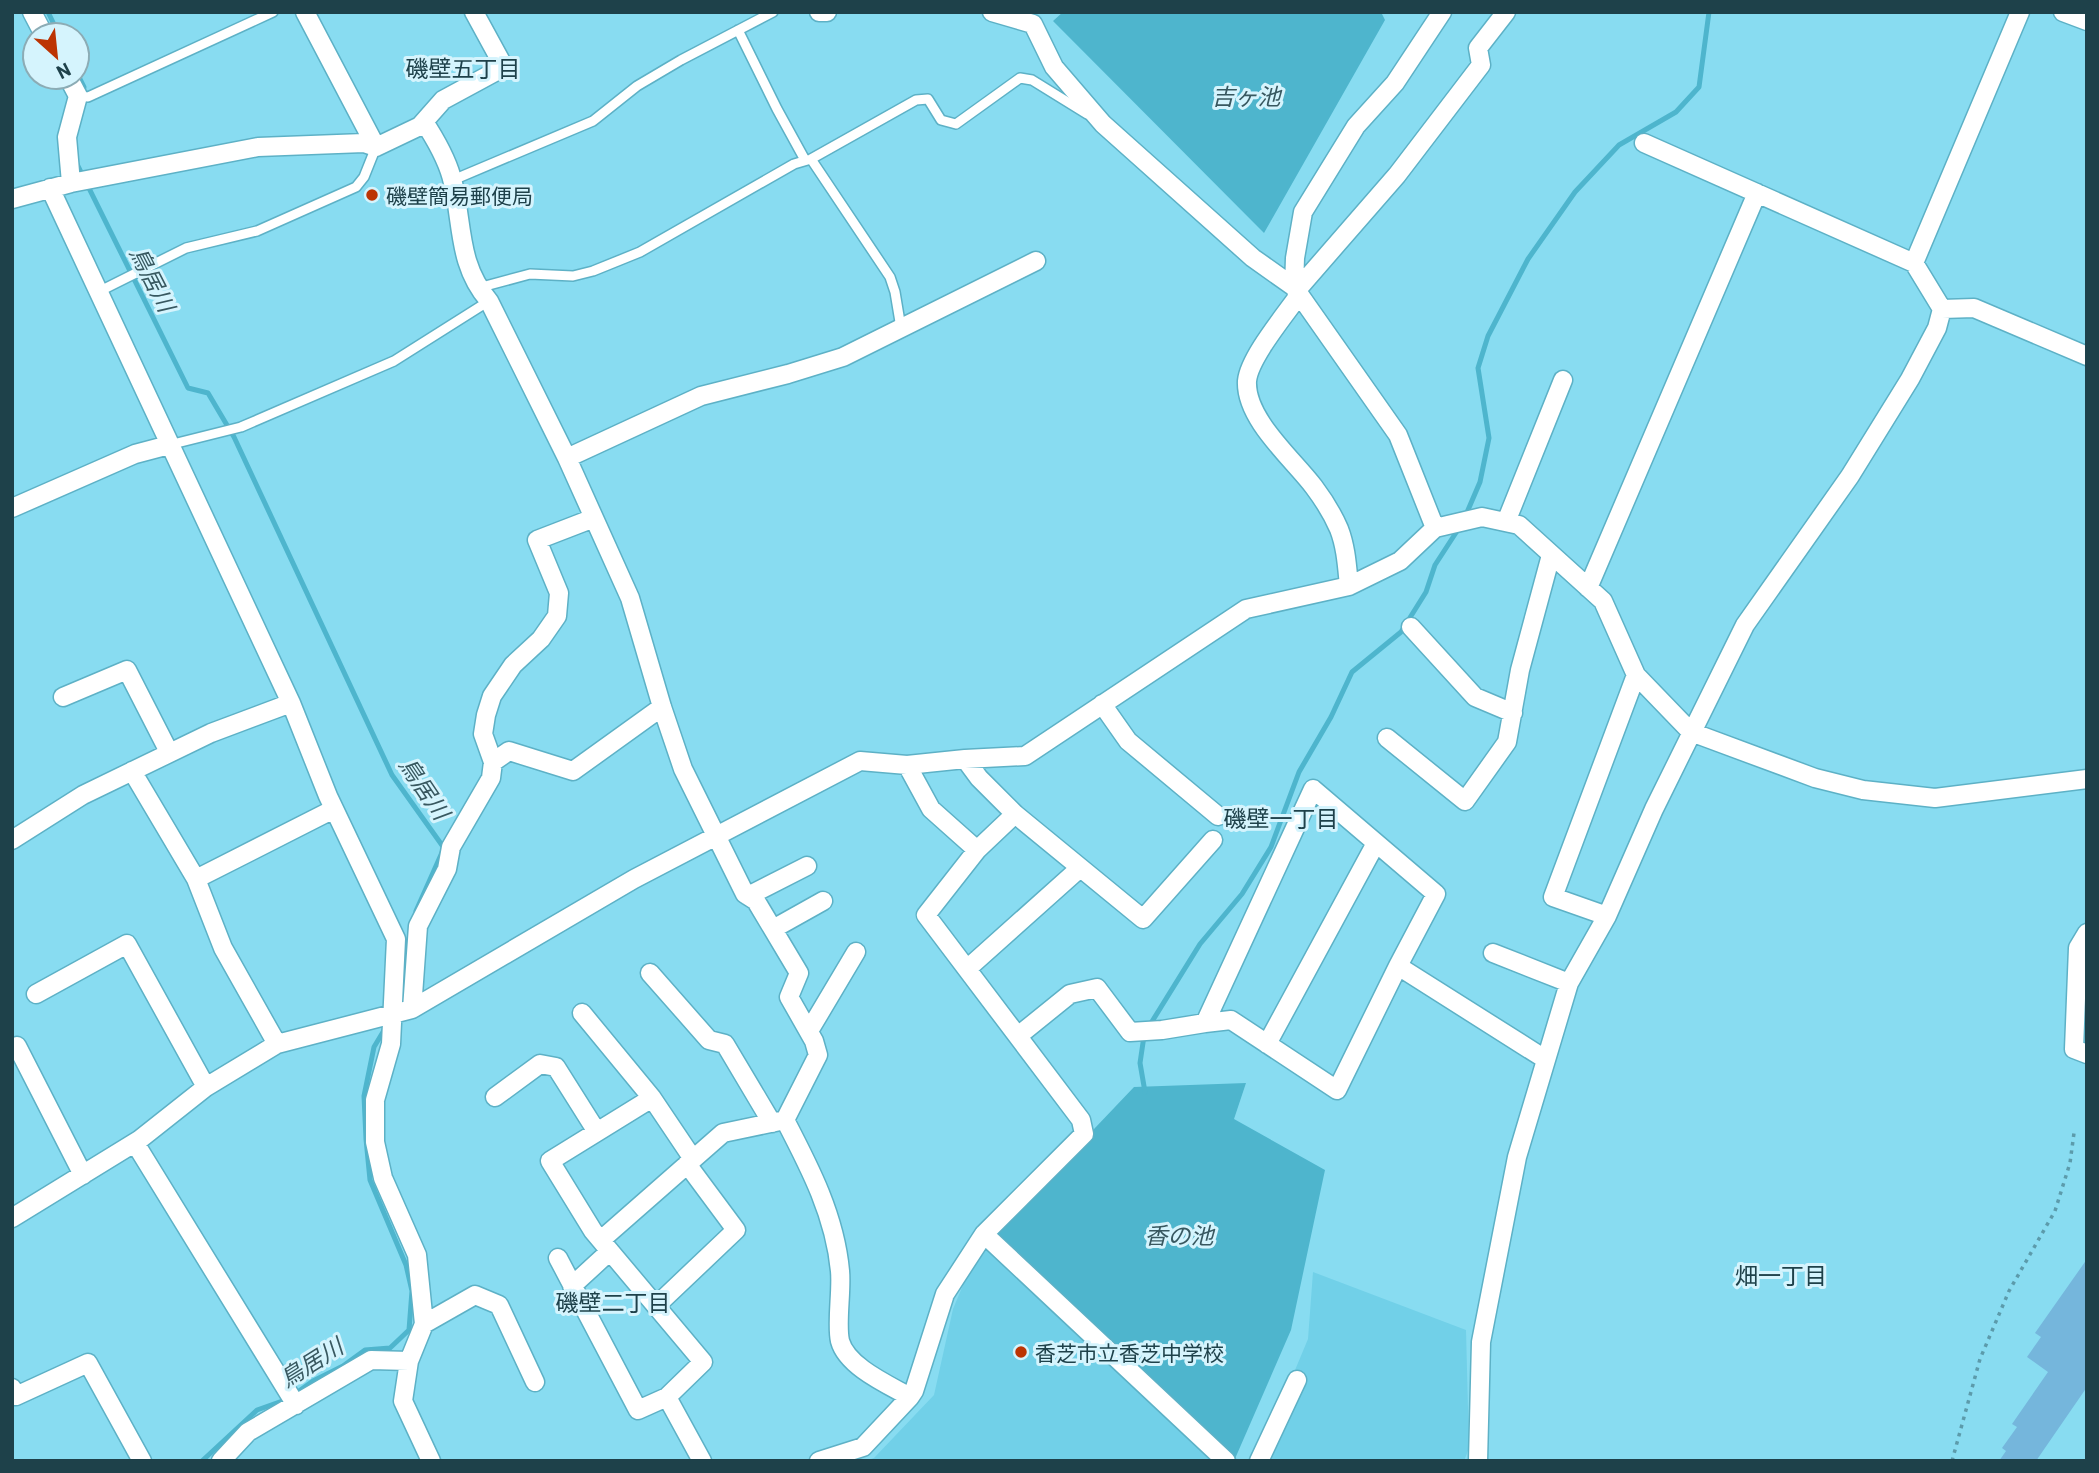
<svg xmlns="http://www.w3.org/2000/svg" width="2099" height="1473" font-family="Barlow,'Noto Sans JP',sans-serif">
<rect width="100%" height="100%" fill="#88dcf1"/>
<path fill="#71d0e8" d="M987 1246 1215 1461H865L874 1458 934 1395 953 1309 966 1278Z
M1313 1272 1466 1330 1469 1448 1464 1461H1257L1308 1339Z"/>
<path fill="#4eb5cd" d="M1063 12H1381L1385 20 1264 233 1053 21Z
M1246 1083 1234 1119 1325 1170 1291 1330 1234 1461 994 1234 1134 1087Z"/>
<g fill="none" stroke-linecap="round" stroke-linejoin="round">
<path stroke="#4eb5cd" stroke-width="5" d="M48 12 59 35
M77 73 84 87 83 93
M77 164 188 388 208 393 234 437 392 775 444 848 416 911
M1465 517 1480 482 1489 438 1478 368 1488 336 1528 259 1575 192 1619 145 1676 112 1699 87 1709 12
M1148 1028 1200 944 1242 894 1271 847 1299 772 1331 717 1352 672 1401 632 1426 592 1435 565 1459 528
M1144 1036 1140 1063 1145 1092
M202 1461 257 1410 288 1399 313 1381 343 1366 365 1350 390 1348 409 1330 412 1291 406 1265 370 1180 366 1139 364 1096 374 1047 386 1027"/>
</g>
<path fill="#75b6dc" d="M2087 1259V1387L2036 1461H1999L2006 1451 2002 1448 2017 1427 2012 1424 2048 1372 2027 1357 2041 1337 2035 1333Z"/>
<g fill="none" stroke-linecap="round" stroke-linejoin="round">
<g stroke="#5db1c6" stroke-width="12">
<path id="service" d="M738 30 777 109 805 160
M78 96 88 97 273 12
M811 159 890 277 895 292 901 328
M453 180 593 121 637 86 681 60 773 12
M478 288 530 274 573 276 593 271 640 252 794 164 811 159 916 100 928 99 941 120 956 124 1020 78 1032 80 1087 114
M98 292 186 248 257 231 356 187 364 177 376 147
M169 445 241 427 394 361 489 301"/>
</g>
<g stroke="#5db1c6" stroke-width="21">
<path id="minor" d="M32 12 44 35
M305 12 376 147
M819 12H827
M992 12 1033 24 1054 67 1103 124 1253 258 1294 287
M2063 12 2087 21
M68 77 78 96 67 137 71 183
M420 126 443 100 504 67 474 12
M50 188 291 703 328 796 396 939 391 1044 375 1100V1142L383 1178 417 1255 424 1324 409 1361 403 1401 431 1461
M12 199 71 183 258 147 364 143 376 147 420 126 428 128C438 144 449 164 453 183 463 226 458 265 489 301L567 458 630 598 662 707 683 769 745 894 756 901 799 973 789 997 814 1041 818 1055 785 1120C810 1168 835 1216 840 1271 842 1291 836 1323 840 1341 847 1367 889 1385 910 1397
M1914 263 2020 12
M1296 291 1397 175 1481 65 1478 48 1506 12
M1299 295C1285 315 1249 358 1247 381 1245 419 1293 459 1314 487 1323 499 1333 515 1339 529 1346 547 1347 566 1349 586
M1942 309 1974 308 2087 356
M567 458 701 396 788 374 843 357 1036 261
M12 508 135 454 169 445
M1506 522 1563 380
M1435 528 1398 435 1294 287 1295 258 1303 212 1356 126 1395 83 1442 12
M1588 588 1757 193
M1411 627 1475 697 1513 713
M63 697 127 670 169 752
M1102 704 1128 741 1218 816
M1387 738 1465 801 1507 742 1520 670 1551 555
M493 762 509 751 573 771 662 707
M907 765 931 809 977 850
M132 771 196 879 223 948 277 1044
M1015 814 1143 919 1213 840
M12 840 83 795 211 733 291 703
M196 879 334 809
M748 896 807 866
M1607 916 1553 897 1636 675
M773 929 823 901
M2087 933 2078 948 2074 1049 2087 1054
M1493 953 1569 983
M1398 966 1337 1090 1231 1020 1205 1023 1313 789 1436 894 1398 966 1545 1059
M967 969 1080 868
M650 973 709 1040 725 1044 772 1123
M36 994 127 944 206 1087
M412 1009 418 926 447 869 451 847 491 778 493 762 483 734 486 715 492 696 513 665 541 639 557 616 559 593 537 540 594 518
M582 1013 652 1098 693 1159
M809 1031 856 952
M1018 1036 1070 994 1097 988 1130 1032 1162 1030 1205 1023
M1267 1044 1376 843
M12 1048 17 1046 83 1175
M495 1097 540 1064 556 1067 597 1132
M652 1098 550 1161 593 1231 703 1362 667 1397
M135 1143 296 1405
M12 1218 139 1140 206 1087 277 1044 412 1009 634 879 860 761 907 765 965 759 1025 756 1246 609 1349 586 1400 561 1435 528 1482 517 1519 525 1603 601 1636 675 1691 732 1815 778 1863 790 1935 798 2087 779
M984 1234 1226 1461
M601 1240 723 1133 785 1120
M558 1258 638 1410 667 1397 702 1461
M572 1286 610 1251
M656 1306 736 1230 687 1164
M424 1324 475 1295 499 1305 535 1382
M12 1388 16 1396 88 1363 142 1461
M221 1461 248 1432 371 1360 409 1361
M819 1461 863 1447 910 1397 914 1391 945 1294 984 1234 1084 1134 1081 1120 926 915 977 850 1015 814 979 778 965 759
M1259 1461 1297 1380
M1478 1461 1481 1342 1517 1157 1569 983 1607 916 1654 809 1745 625 1850 476 1910 379 1937 328 1942 309 1914 263 1644 143"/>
</g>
<path stroke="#5c9bab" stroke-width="3.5" stroke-dasharray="3.5 5" stroke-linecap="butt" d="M1952 1461 1980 1359 2009 1291 2055 1211 2070 1163 2074 1133"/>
<use href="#service" stroke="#fff" stroke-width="9"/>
<use href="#minor" stroke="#fff" stroke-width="18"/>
</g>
<g fill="#bc3403" stroke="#d5f4fd" stroke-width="2.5">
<circle cx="372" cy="195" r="7"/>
<circle cx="1021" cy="1352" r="7"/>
</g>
<g text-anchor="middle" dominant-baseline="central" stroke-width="6" stroke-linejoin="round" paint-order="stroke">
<g font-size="21" fill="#1e414a" stroke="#d5f4fd" text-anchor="start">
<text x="386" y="195">磯壁簡易郵便局</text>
<text x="1035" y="1352">香芝市立香芝中学校</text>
</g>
<g font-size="23" fill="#1e414a" stroke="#d5f4fd">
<text x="463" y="68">磯壁五丁目</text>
<text x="1281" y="818">磯壁一丁目</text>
<text x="1781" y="1275">畑一丁目</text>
<text x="613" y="1302">磯壁二丁目</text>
</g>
<g font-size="23" font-style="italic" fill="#385860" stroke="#d5f4fd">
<text x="1246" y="96">吉ヶ池</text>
<text transform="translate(153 279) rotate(63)">鳥居川</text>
<text transform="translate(425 788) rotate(56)">鳥居川</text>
<text x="1179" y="1235">香の池</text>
<text transform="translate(311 1362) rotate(-32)">鳥居川</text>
</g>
</g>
<rect width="2099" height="1473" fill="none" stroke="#1e414a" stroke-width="28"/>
<g transform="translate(56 56) rotate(153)"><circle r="33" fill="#d5f4fd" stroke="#8cacb5" stroke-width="2"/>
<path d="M0-5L12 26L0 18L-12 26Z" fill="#bc3403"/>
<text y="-10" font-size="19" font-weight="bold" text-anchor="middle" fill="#1e414a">N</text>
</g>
</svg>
